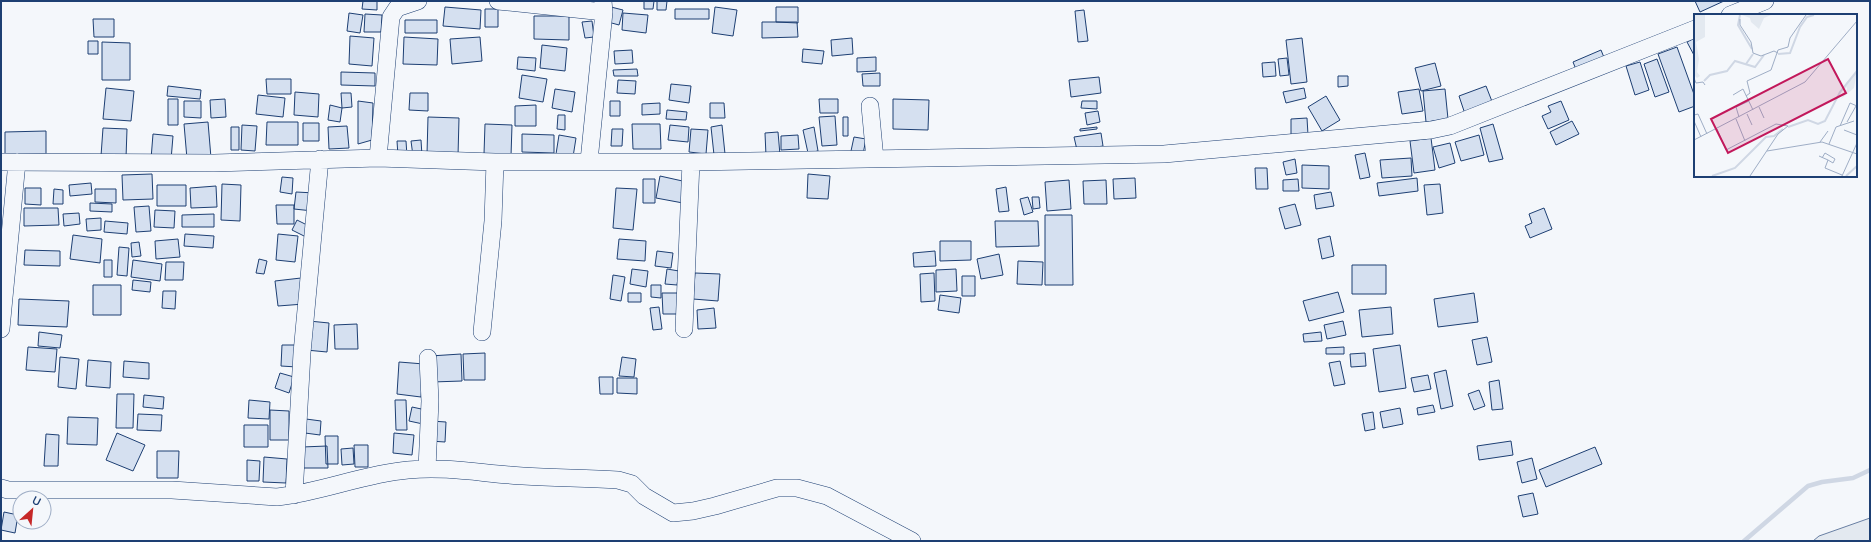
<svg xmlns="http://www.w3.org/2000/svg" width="1871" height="542" font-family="Manrope,sans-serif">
<rect width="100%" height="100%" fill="#f4f7fb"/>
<path fill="#e3e9f0" stroke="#687fa3" d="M1870 518V541H1813L1819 536Z"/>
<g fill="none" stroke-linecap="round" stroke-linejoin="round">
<path stroke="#cfd7e4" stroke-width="4.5" d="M1744 541 1808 486 1822 482 1853 478 1870 470"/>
</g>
<path fill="#d5e0f0" stroke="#1d3f73" d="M363 1H377V10L362 9Z
M644 1H654L653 9H644Z
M657 1H667L666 10H657Z
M1695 1H1724L1700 12Z
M445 7 481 10 480 29 443 26Z
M611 7 623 10 619 25 608 22Z
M715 7 737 10 733 36 712 33Z
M776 7H798V23L776 22Z
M485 9H498V27H485Z
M675 9H709V19H675Z
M1084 10 1088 41 1078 42 1075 11Z
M349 13 363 15 360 33 347 31Z
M623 13 648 15 646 33 622 30Z
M365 14 382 15 381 32H364Z
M534 16H569V40L534 39Z
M93 19H114V37H94Z
M405 20H437V33H405Z
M592 21 594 37 585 38 582 22Z
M762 22H797L798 37 762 38Z
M350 36 374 38 372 66 349 64Z
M404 37 438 39 437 65 403 64Z
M480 37 482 61 452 64 450 39Z
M852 38 853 54 832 56 831 40Z
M1302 38 1307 82 1291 84 1286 40Z
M1695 38V57L1687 42Z
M88 41H98V54H88Z
M102 42 130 43V80H102Z
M542 45 567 48 565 71 540 68Z
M1677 47 1695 97V106L1679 112 1658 54Z
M803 49 824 51 822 64 802 62Z
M632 50 633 63 615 64 614 51Z
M1601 50 1605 60 1577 72 1573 62Z
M518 57 536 58 535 71 517 69Z
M876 57V71L857 72V58Z
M1287 58 1289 75 1280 76 1278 59Z
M1657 59 1669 92 1655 97 1644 64Z
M1275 62 1276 76 1263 77 1262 63Z
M1640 62 1649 90 1635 95 1626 66Z
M1435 63 1441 86 1421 91 1415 68Z
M637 69 638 76H614L613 70Z
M341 72 375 73V86L341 85Z
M880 73V86H863L862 74Z
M522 75 547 79 543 102 519 98Z
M1338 76H1348V86L1338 87Z
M1099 77 1101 93 1071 97 1069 80Z
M266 79H291V94H267Z
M618 80 636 81 635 94 617 93Z
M671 84 691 86 689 103 669 100Z
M168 86 201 90 200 99 167 96Z
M1486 86 1493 104 1465 114 1459 96Z
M106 88 134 91 131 121 103 119Z
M1304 88 1306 98 1286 103 1283 92Z
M555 89 575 92 572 112 552 108Z
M1419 89 1423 111 1402 114 1398 92Z
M1445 89 1448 119 1426 122 1423 91Z
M295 92 319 94 318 117 294 115Z
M341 93H351L352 107 342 108Z
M410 93H428V111L409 110Z
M258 95 285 98 283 117 256 114Z
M1326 96 1340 120 1322 131 1308 107Z
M168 99H178V125H168Z
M225 99 226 117 211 118 210 100Z
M819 99H838V113H820Z
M893 99 929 100 928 130 893 129Z
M184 101H201V118L184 117Z
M358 101 373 103 372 140 358 144Z
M610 101H620V116H610Z
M1082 101H1097V109L1081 108Z
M1561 101 1569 120 1548 129 1542 116 1551 112 1548 106Z
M660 103V114L642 115V104Z
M710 103H724L725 118H710Z
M330 105 342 108 340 122 328 120Z
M536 105V126H515V106Z
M667 110 687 112 686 120 666 119Z
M1098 111 1100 122 1087 125 1085 113Z
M558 115H565V130L557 129Z
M835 116 837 145 822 146 819 117Z
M428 117 459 118 458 156 427 154Z
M843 117H848V136H843Z
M1307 118 1308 135 1291 136V119Z
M1572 121 1579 134 1556 145 1550 132Z
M208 122 211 158 187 159 184 124Z
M267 122H298V145H266Z
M303 123H319V141H303Z
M485 124 512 125 511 156 484 154Z
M632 124H660L661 149H633Z
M1493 124 1503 159 1489 162 1480 128Z
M242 125 257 126 255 151 241 150Z
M670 125 689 127 688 142 668 140Z
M722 125 725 154 714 155 711 127Z
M347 126 349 148 329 149 328 127Z
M231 127H239V150H231Z
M814 127 818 151 808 153 803 130Z
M1097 127V129L1080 131V129Z
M103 128 127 129 126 158 101 156Z
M612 129H623L622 146H611Z
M691 129 708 130 706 154 689 152Z
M46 131V154H5V132Z
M778 132 780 155 766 156 765 133Z
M1101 133 1103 146 1077 150 1074 137Z
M153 134 173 136 171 160 151 159Z
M522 134 554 135V153L522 152Z
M559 135 576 138 573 157 556 154Z
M798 135 799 149 781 150V136Z
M1479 135 1484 155 1461 161 1455 142Z
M854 137 866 139 863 154 851 151Z
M1431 138 1435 170 1414 173 1410 141Z
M421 140 422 156H413L411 141Z
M397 141H406L407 156H398Z
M1450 143 1455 163 1439 168 1433 147Z
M1365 153 1370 177 1360 179 1355 155Z
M1411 158 1412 176 1382 178 1380 160Z
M1295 159 1297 173 1286 175 1283 162Z
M1302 165 1329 166V189L1302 188Z
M1255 168H1267L1268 189H1256Z
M152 174 153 199 123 200 122 175Z
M808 174 830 176 828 199 807 198Z
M660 176 687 182 683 203 656 198Z
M282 177 293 178 292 194 280 192Z
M1135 178 1136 198 1114 199 1113 179Z
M1417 178 1418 191 1379 196 1377 183Z
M643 179H655V203H643Z
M1298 179 1299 191H1283V180Z
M1069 180 1071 209 1047 211 1045 182Z
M1106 180 1107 204H1084L1083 181Z
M91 183 92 194 70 196 69 185Z
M222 184 241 185 240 221 221 220Z
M1440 184 1443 213 1427 215 1424 185Z
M157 185H186V206H157Z
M216 186 217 207 191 208 190 188Z
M1006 187 1009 211 999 212 996 189Z
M25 188H41V205L25 204Z
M616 188 637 189 633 230 613 228Z
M54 189 63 190V204H53Z
M95 189H116V203L95 202Z
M296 192 315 193 313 211 294 209Z
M1331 192 1334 206 1316 209 1314 195Z
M1028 197 1033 212 1024 215 1020 199Z
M1032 197H1039L1040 208 1033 209Z
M90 203 112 204V212L90 211Z
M1295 204 1301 225 1285 229 1279 208Z
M276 205H294V224H277Z
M149 206 151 231 136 232 134 207Z
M24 208H58L59 225 24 226Z
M1544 208 1552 229 1530 238 1525 226 1532 223 1529 214Z
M155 210 175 211 174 228 154 227Z
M79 213 80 224 64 226 63 214Z
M214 214V227H182V215Z
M1045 215H1072L1073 285H1045Z
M101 218V230L87 231 86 219Z
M297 220 313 228 308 238 292 230Z
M105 221 128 223 127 234 104 232Z
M995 221H1038L1039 246 996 247Z
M185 234 214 236 213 248 184 246Z
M278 234 298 236 295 262 276 260Z
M73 235 102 239 100 263 70 259Z
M1330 236 1334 256 1322 259 1318 239Z
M178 239 180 257 156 259 155 241Z
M619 239 646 241 645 261 617 259Z
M940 241H971V260L940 261Z
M139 242 141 256 132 257 131 243Z
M119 247 129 248 127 276 117 275Z
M25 250 60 251V266L24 265Z
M657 251 673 253 671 268 655 266Z
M935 251 936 266 914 267 913 253Z
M999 254 1003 275 981 279 977 259Z
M259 259 267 261 264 274 256 273Z
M104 260H112V277H104Z
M133 260 162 264 160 281 131 277Z
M1018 261 1043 262 1042 285 1017 284Z
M166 262H184L183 280H165Z
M1352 265H1386V294H1352Z
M632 269 648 271 646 287 630 284Z
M667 269 679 271 677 285 665 284Z
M956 269 957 291 936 292V270Z
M695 273 720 274 718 301 693 299Z
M934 273 935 301 921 302 920 274Z
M613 275 625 277 621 301 610 299Z
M962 276H975V296H962Z
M301 278 304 304 278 306 275 281Z
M133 280 151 282 150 292 132 290Z
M93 285H121V315H93Z
M651 285H661V298L651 297Z
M163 291H176L175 309 162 308Z
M1338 292 1344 312 1309 321 1303 301Z
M628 293H641V302H628Z
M662 293H680V314H663Z
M1474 293 1478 322 1438 327 1434 299Z
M940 295 961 298 959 313 938 310Z
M19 299 69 301 67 327 18 325Z
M659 307 662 329 653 330 650 308Z
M1391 307 1393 334 1362 337 1359 310Z
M714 308 716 328 698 329 697 310Z
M309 321 329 323 327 352 306 350Z
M1343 321 1346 335 1327 339 1324 325Z
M357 324 358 349H335L334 325Z
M39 332 62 335 60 348 38 346Z
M1321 332 1322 341 1304 342 1303 334Z
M1487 337 1492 362 1477 365 1472 340Z
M282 345H298L297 367 281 366Z
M1400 345 1406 388 1379 392 1373 349Z
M28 347 57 349 55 372 26 370Z
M1344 347V354H1326V348Z
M485 353V380H464L463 354Z
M1365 353 1366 366 1351 367 1350 354Z
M461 354 462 381 432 382 430 356Z
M60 357 79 359 76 389 58 387Z
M622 357 636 359 634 377 619 376Z
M88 360 111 362 110 388 86 386Z
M124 361 149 363V379L123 377Z
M1340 361 1345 384 1334 386 1329 363Z
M399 362 424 364 421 397 397 394Z
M1446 370 1453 406 1441 409 1434 373Z
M280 373 294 377 289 393 275 388Z
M1428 375 1431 389 1414 392 1411 378Z
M599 377H613V394H600Z
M617 378H637V394L617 393Z
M1499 380 1503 409 1492 410 1489 382Z
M1479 390 1485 406 1474 410 1468 394Z
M117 394H134L133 428H116Z
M144 395 164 397 163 409 143 407Z
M249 400 270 402 269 419 248 418Z
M395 400H406L407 430H396Z
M1433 405 1435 412 1418 415 1417 408Z
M412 407 426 410 423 424 409 421Z
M1400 408 1403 424 1383 428 1380 412Z
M270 410 289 411V440H270Z
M1373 412 1375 429 1365 431 1362 414Z
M138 414 162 415 161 431 137 430Z
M68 417 98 418 97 445 67 444Z
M306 419 321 421 320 435 305 433Z
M431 421 446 422 445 442 430 441Z
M244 425H268V447H244Z
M117 433 145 445 133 471 106 460Z
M394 433 414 435 412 455 393 453Z
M46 434 59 435 58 466H44Z
M325 436H338V464H326Z
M1511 441 1513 455 1479 460 1477 446Z
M354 445H368V467H355Z
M327 446 328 468H302V447Z
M1595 447 1602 464 1546 487 1539 470Z
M353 448 354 464 342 465 341 449Z
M157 451H179L178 478H157Z
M264 457 287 459 286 483 263 482Z
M1532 458 1537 479 1522 483 1517 462Z
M247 460 260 461 259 481H247Z
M1533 493 1538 514 1523 517 1518 496Z
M4 512 18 515 15 533 1 530Z"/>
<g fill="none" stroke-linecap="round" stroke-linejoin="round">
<g stroke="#1d3f73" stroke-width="18">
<path id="minor" d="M498 1 604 12
M1730 15 1765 1
M870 106 875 159
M378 158 391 17 397 8 418 1
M589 161 604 12 603 1
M1 162 214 163 378 158 495 162H691L1164 154 1431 130 1450 126 1695 29
M1 329 17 162
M684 329 691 162
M482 332 493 221 495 162
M427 469 430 401 428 358
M1 488 8 490H172L277 497C322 492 363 474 408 470 447 466 485 474 523 476 555 478 586 478 618 480L632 484 644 496 673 513 693 511 715 506 777 488H797L827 496 912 541
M294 495 302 353 320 159"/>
</g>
<use href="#minor" stroke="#f4f7fb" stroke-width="17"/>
</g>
<g transform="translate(1694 14)">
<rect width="163" height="163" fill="#f4f7fb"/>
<path d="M0 1H11V23L2 28 5 45 3 58 6 62 3 64 0 61ZM48 1H77L70 4 65 15 57 8 56 4ZM163 57 160 74 147 85 153 75V73L150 76 153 68Z" fill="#e3e9f0"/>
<path fill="none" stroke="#cfd7e4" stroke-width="2" d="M46 1 44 11 58 35M84 40 96 39 106 13 113 3 120 1M52 50 59 40M10 67 16 61 33 57 41 47 61 53 70 41M94 113 114 106 124 110 131 107 146 78 163 57M18 162 41 154 72 123 80 122 89 115M152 162 163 152"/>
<path fill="none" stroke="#9eadc5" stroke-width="1" d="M46 5V11L57 28 59 39 67 42 80 37 84 39M0 64 2 69 9 68 11 71M39 81 49 75 59 96M52 82 56 79 53 67 77 56 84 36 94 33 96 24 112 1M65 93 70 104M53 100 58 111M0 101 4 100 13 120M45 103 42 93 55 87M42 105 51 127M0 107 7 123M153 108 162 92M146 112 156 89 163 92M23 115 32 136 82 110 94 112 84 120 56 162M150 116 163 121M0 126 111 68 163 7M126 128 134 117M135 130 142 113 160 107M73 137 128 128 163 140M125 142 134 146 131 154 148 161M128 144 131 139 141 145 139 149 134 146M148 162 163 129"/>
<path fill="#c2185b" fill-opacity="0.15" stroke="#c2185b" stroke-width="2" d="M134 45 152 79 34 139 17 105Z"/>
<rect width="163" height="163" fill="none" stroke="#1d3f73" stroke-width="2"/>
</g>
<rect width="1871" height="542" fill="none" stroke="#1d3f73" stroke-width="4"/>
<g transform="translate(32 510) rotate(27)"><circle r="19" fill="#f4f7fb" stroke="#9eadc5"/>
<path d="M0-3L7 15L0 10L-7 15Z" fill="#c62828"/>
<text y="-6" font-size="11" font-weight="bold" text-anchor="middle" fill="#1d3f73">U</text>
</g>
</svg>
